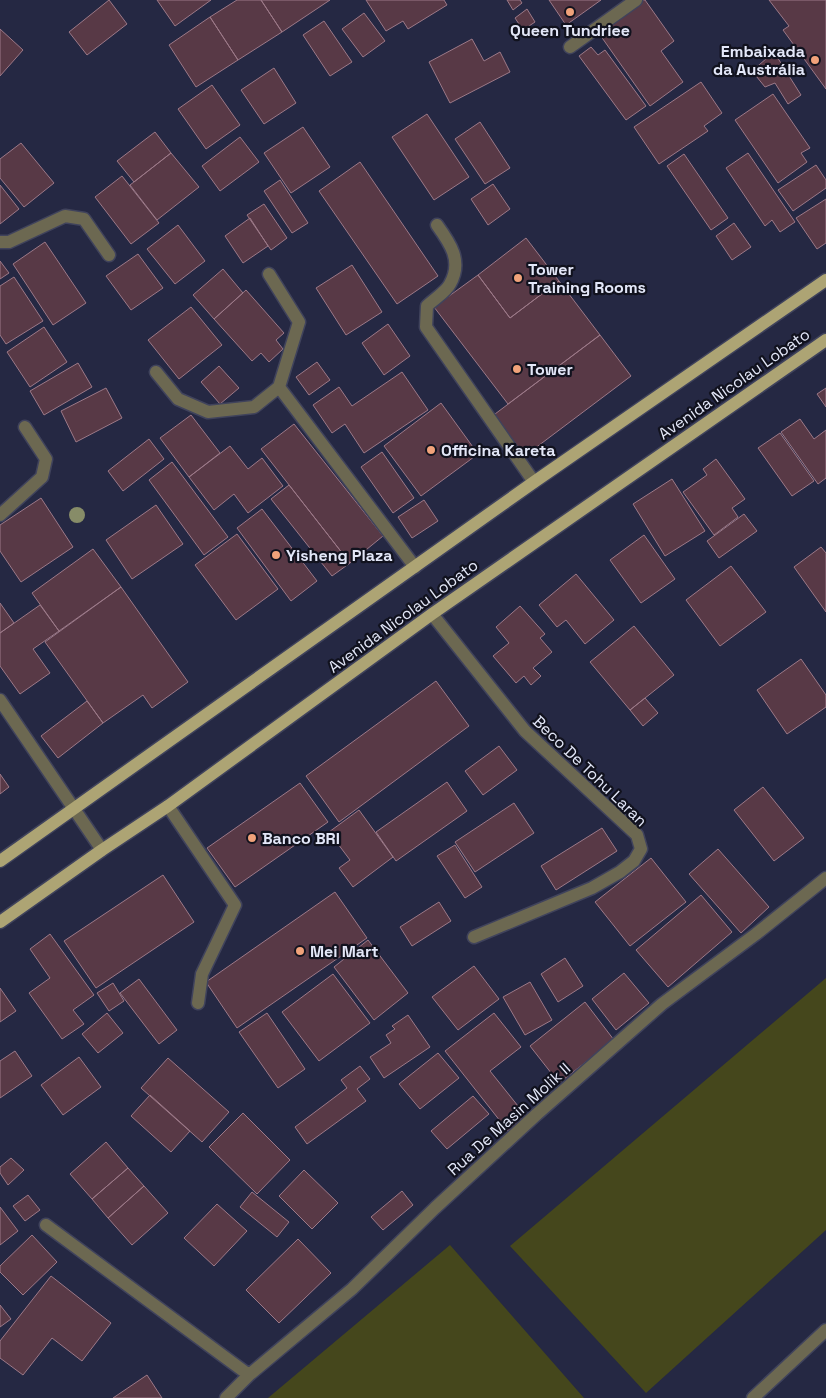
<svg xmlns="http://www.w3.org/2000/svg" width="826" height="1398" font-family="'Space Grotesk',sans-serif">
<rect width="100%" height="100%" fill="#252843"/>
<path fill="#45471c" d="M826 978V1230L646 1393 510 1246Z
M450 1245 584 1398H268Z"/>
<path fill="#583946" stroke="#9c7988" d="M109 0 127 24 87 55 69 32Z
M157 0H211L175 26Z
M237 0H261L282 32 238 60 210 17Z
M261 0H330L282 32Z
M366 0H444L447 5 408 29 403 21 386 31Z
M507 0H520L522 3 513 10Z
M549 0H601L566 25Z
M643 0H645L674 41 661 51 683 82 650 106 598 32Z
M769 0H826V89L783 30 789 26Z
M527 9 535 22 523 30 515 18Z
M364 13 385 41 363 57 342 29Z
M210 17 238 60 196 87 169 45Z
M324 21 352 62 330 76 303 35Z
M0 29 23 50 0 76Z
M472 39 484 61 500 52 510 72 450 103 429 62Z
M591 47 598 55 605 50 646 106 626 120 579 56Z
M774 52 801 95 788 104 775 83 765 87 752 71Z
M274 68 296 103 264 124 241 90Z
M701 82 722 113 704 126 708 131 659 164 634 127Z
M212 85 240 125 206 149 178 109Z
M773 94 810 148 801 153 807 162 778 183 735 120Z
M427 114 469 177 434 200 392 137Z
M480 122 510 168 485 184 455 139Z
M303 127 330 167 291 193 264 153Z
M155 132 171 153 134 182 117 161Z
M240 137 259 162 220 191 202 166Z
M21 143 54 183 24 207 0 178V159Z
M171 153 199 187 157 220 130 185Z
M748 153 795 222 780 232 772 220 765 226 726 168Z
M684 154 728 218 711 230 667 166Z
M360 162 438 276 397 304 319 191Z
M816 165 826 180V188L793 211 778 190Z
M122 176 159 223 131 244 95 197Z
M280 180 308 223 292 233 264 191Z
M493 184 510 209 488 225 471 199Z
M0 185 19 209 0 224Z
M826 199V243L817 249 796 218Z
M264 204 287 238 271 250 247 215Z
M250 218 268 246 243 263 225 236Z
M734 223 751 247 732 260 716 236Z
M178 225 205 261 175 284 147 249Z
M526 238 559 281 510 318 478 275Z
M45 242 86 303 53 325 13 264Z
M138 254 163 288 131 310 106 276Z
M0 261 9 273 0 279Z
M352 265 382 312 346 335 316 288Z
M223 269 243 293 214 319 193 295Z
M478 275 510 318 559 281 600 335 508 404 434 307Z
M14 277 43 321 6 344 0 335V286Z
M246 290 284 333 276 340 283 349 269 362 261 353 252 361 214 319Z
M191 307 222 345 179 379 148 340Z
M388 324 410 356 384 375 362 343Z
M44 327 67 362 30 387 7 352Z
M600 335 631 376 522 458 491 417Z
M317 362 330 380 309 395 296 377Z
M78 363 92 387 44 415 30 391Z
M219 366 239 388 220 404 201 382Z
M402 372 428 410 364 453 345 424 332 433 313 405 339 387 352 406Z
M106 388 122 418 76 442 61 411Z
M826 388V407L817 394Z
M441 403 478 454 421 496 384 446Z
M191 415 220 453 189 477 160 438Z
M800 419 814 439 826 430V478L818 484 781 432Z
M294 424 383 536 350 563 261 449Z
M780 433 814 481 792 496 758 448Z
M149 439 164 459 123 491 108 471Z
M230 446 248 469 262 458 283 486 248 513 234 494 214 510 189 477Z
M382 452 414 498 393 513 361 467Z
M716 459 745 499 732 508 738 517 714 535 683 492 707 475 703 469Z
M172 462 228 537 204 555 149 480Z
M672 479 705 531 665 556 633 504Z
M289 485 350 563 332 576 271 499Z
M41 498 73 547 21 582 0 551V525Z
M424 500 438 521 412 538 398 517Z
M156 505 183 544 132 579 106 540Z
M262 509 317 581 291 601 237 528Z
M744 514 757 531 719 558 707 541Z
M237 534 278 589 236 620 195 565Z
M644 535 675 579 641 603 610 560Z
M821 547 826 553V612L794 567Z
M93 549 121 587 59 631 32 593Z
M731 566 766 612 720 646 686 600Z
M576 574 614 620 585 644 566 620 557 627 539 605Z
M121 587 188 682 152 708 143 695 103 723 45 642Z
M0 603 14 623 0 633Z
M40 605 59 631 33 649 50 673 20 694 0 666V633Z
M520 606 545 634 540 638 552 652 533 668 541 676 531 685 524 676 516 683 493 656 509 643 496 627Z
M634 626 674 675 630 710 590 662Z
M801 659 826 695V707L787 734 757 690Z
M436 681 469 726 339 822 306 776Z
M645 698 658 713 643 726 630 710Z
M87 701 103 723 58 758 41 736Z
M499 746 517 770 483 795 465 771Z
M0 774 9 787 0 794Z
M447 782 467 811 396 861 376 832Z
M300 783 328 822 235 887 207 848Z
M763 787 804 838 774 861 734 810Z
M514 803 534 833 475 872 455 842Z
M359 810 393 857 353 887 339 868 350 860 329 832Z
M602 828 617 851 556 890 541 866Z
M455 845 482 887 465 898 437 856Z
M718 849 769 907 741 933 689 874Z
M651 858 686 902 630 946 595 902Z
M163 875 194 922 96 988 64 941Z
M335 892 367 938 237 1028 206 982Z
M701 895 732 932 668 987 636 950Z
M439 902 451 921 412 946 400 927Z
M50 934 94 995 73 1010 84 1024 62 1039 29 993 50 978 30 949Z
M368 940 408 993 374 1020 334 967Z
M565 958 583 986 558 1002 541 974Z
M474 966 499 999 458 1030 432 997Z
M624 973 649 1003 616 1030 592 999Z
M333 974 370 1023 319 1061 282 1012Z
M139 979 177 1030 159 1044 120 993Z
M530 982 552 1020 525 1035 503 997Z
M113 983 124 1001 109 1011 97 993Z
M0 988 16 1011 0 1022Z
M585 1002 614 1040 559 1083 530 1046Z
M107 1013 123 1033 98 1053 82 1034Z
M267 1013 305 1069 278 1088 239 1032Z
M494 1013 521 1047 490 1071 526 1116 508 1131 445 1051Z
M408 1015 430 1047 384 1078 370 1057 391 1043 386 1035 395 1029 392 1026Z
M15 1051 32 1076 0 1098V1061Z
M438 1053 459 1078 420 1109 399 1084Z
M79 1057 101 1087 63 1115 41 1085Z
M168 1058 229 1112 202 1142 141 1088Z
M360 1066 370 1079 357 1089 366 1101 307 1144 295 1127 347 1088 341 1080Z
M150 1095 190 1131 171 1152 131 1116Z
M473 1096 489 1114 447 1149 431 1131Z
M243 1113 290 1160 257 1194 209 1147Z
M106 1142 128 1168 92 1199 70 1174Z
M11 1158 24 1170 8 1185 0 1173V1167Z
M128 1168 144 1186 108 1218 92 1199Z
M304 1170 338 1203 312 1229 279 1196Z
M144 1186 168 1213 132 1245 108 1218Z
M402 1191 413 1205 383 1230 371 1217Z
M252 1192 289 1222 277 1237 240 1207Z
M28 1195 40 1210 25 1221 13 1206Z
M217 1204 247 1231 214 1266 184 1238Z
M0 1207 18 1231 0 1245Z
M32 1235 57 1262 23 1295 0 1272V1266Z
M298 1239 331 1273 279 1323 246 1290Z
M51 1276 111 1323 82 1361 52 1338 23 1375 0 1358V1341Z
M0 1305 11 1319 0 1327Z
M147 1375 162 1398H113Z"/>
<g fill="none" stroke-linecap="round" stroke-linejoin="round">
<g stroke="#40435c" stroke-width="15">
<path id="minor" d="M570 47 636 0
M437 225C450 243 463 261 450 284 446 292 434 299 427 306L426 327 534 482
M0 242H9L65 216 84 219 109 255
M269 274 299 322 279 387 415 567
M156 372 178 399 208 412 254 407 279 387
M0 515 42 477 46 459 25 427
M432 614 525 731 637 835 641 849 634 861 620 872 592 888 474 937
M0 700 102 850
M168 806 235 905 202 974 198 1003
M46 1225 249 1375
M226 1398 249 1375 352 1289 435 1208 537 1114 662 1004 756 934 826 878
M753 1398 826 1330"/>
</g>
<g stroke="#40435c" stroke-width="15">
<path id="major" d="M0 861 534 482 826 280
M0 922 102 850 168 806 432 614 826 340"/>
</g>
<use href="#minor" stroke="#6c6851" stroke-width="12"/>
<use href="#major" stroke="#ada474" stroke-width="12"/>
</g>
<circle fill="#878c68" cx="77" cy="515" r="8"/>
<g fill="#f0a27a" stroke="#11121e" stroke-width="2">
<circle cx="570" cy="12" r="5"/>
<circle cx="815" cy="60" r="5"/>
<circle cx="518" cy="278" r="5"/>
<circle cx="517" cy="369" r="5"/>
<circle cx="431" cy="450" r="5"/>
<circle cx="276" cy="555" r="5"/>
<circle cx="252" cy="838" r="5"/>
<circle cx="300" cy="951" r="5"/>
</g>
<g text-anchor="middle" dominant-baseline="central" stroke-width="4.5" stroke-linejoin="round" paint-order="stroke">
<g font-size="16" font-weight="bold" fill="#e3e7f8" stroke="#11121e" text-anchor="start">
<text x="570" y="30" text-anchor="middle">Queen Tundriee</text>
<text x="805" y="51" text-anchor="end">Embaixada<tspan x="805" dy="18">da Austrália</tspan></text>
<text x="528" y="269">Tower<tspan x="528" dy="18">Training Rooms</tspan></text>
<text x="527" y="369">Tower</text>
<text x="441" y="450">Officina Kareta</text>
<text x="286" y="555">Yisheng Plaza</text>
<text x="262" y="838">Banco BRI</text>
<text x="310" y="951">Mei Mart</text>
</g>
<g font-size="16" fill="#e3e7f8" stroke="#11121e">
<text transform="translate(734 384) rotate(-35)">Avenida Nicolau Lobato</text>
<text transform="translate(403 616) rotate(-36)">Avenida Nicolau Lobato</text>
<text transform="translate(590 771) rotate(44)">Beco De Tohu Laran</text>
<text transform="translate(509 1119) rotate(-42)">Rua De Masin Molik II</text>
</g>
</g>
</svg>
